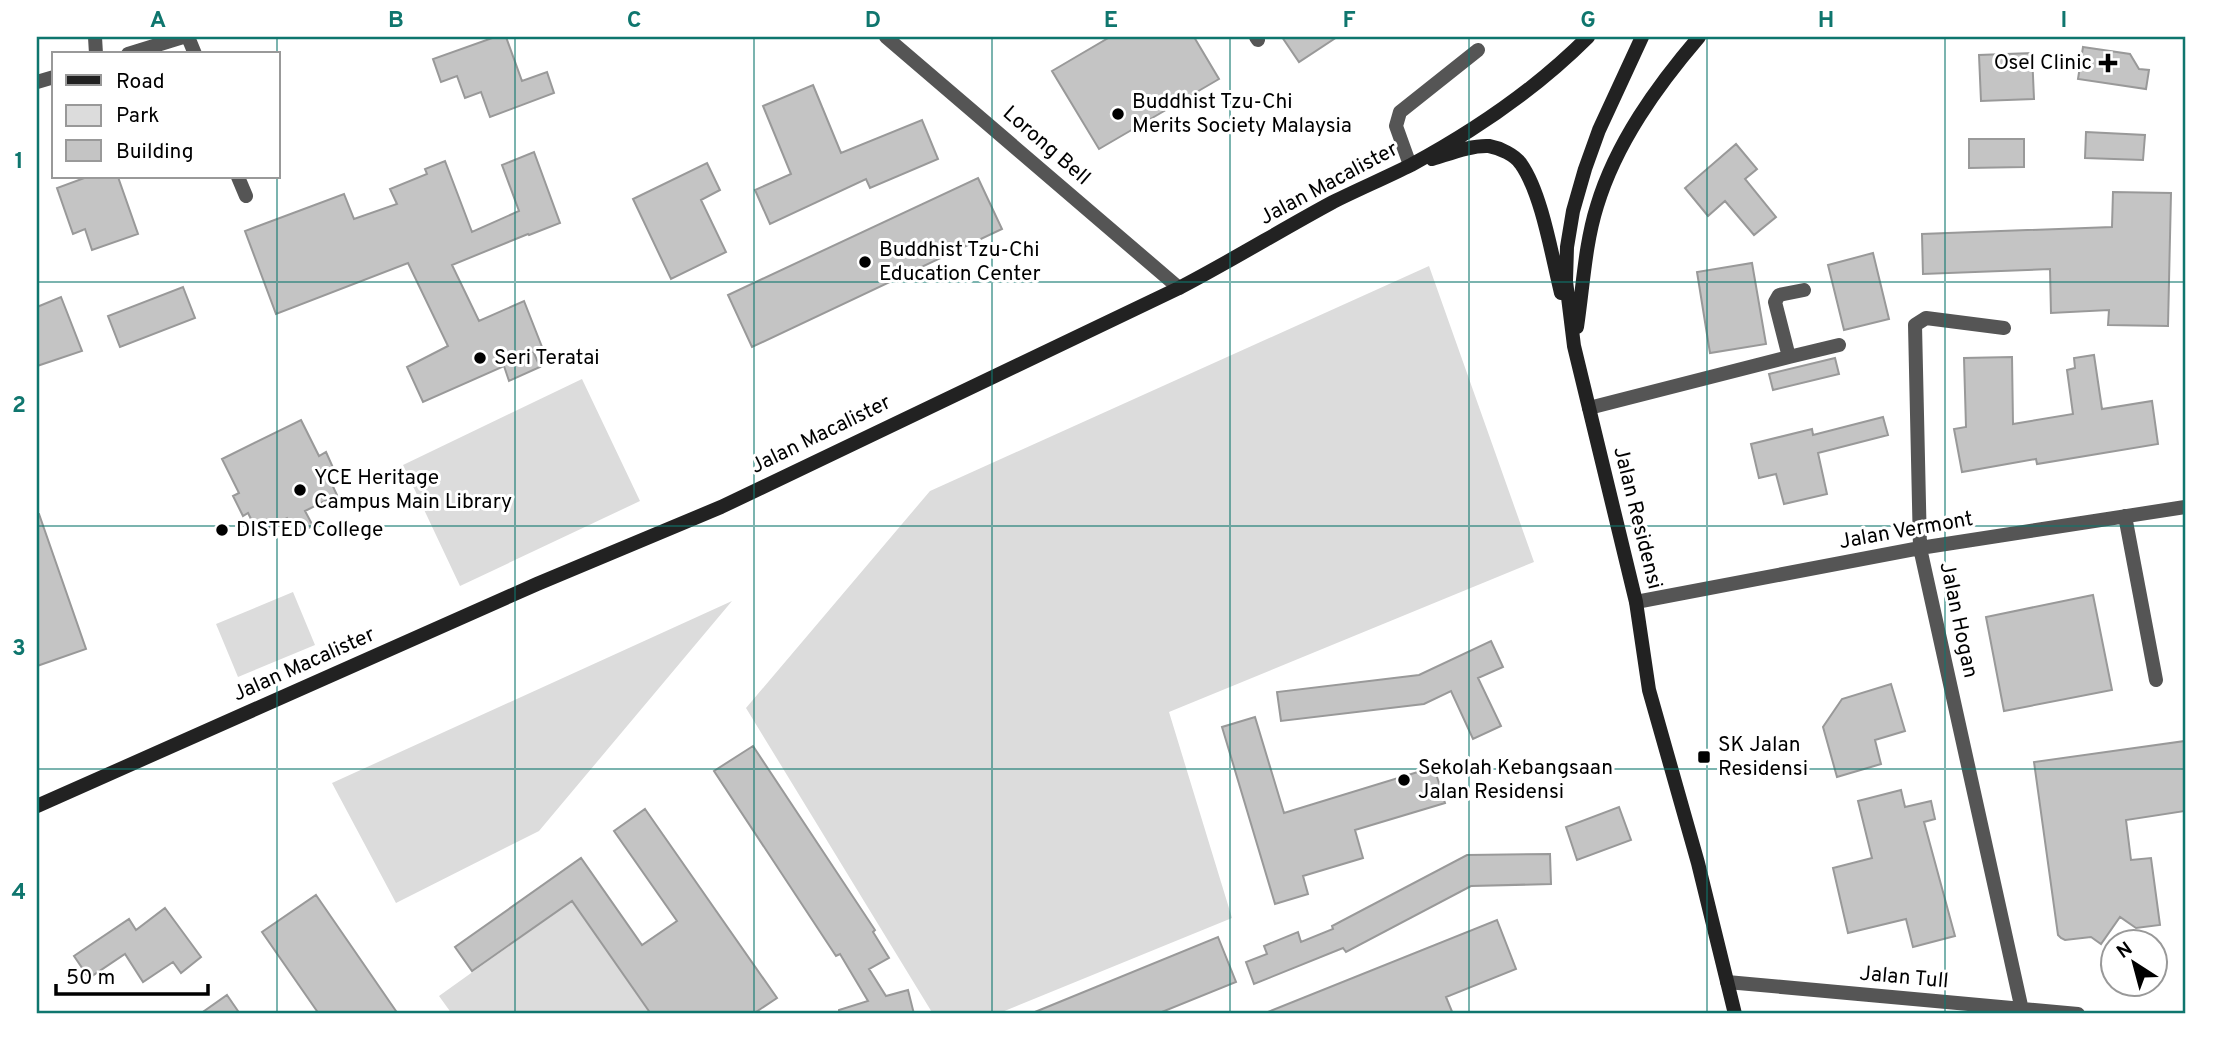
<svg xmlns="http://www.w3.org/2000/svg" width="2222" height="1051" font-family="Overpass,sans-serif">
<rect width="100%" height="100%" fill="#fff"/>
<path fill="#dcdcdc" d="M1429 266 1534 562 1169 712 1232 918 997 1014H933L746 708 930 491Z
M582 379 640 501 460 586 403 465Z
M293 592 315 645 238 677 216 624Z
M732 601 539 831 396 903 332 783Z
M572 901 651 1014H452L439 996Z"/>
<path fill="#c4c4c4" stroke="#999" stroke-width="2" d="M495 37H506L522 81 547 72 554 93 490 117 481 92 465 98 457 76 441 82 433 59Z
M1110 37H1194L1219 79 1099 149 1052 71Z
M1282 37H1337L1299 62Z
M2083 47 2130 54 2139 69 2149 70 2146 89 2078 79Z
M2032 53 2034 99 1981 101 1979 55Z
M813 85 841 153 922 120 938 159 870 188 866 179 770 224 755 190 791 174 763 106Z
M2086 132 2145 135 2143 160 2085 158Z
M1969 139H2024V167L1969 168Z
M1736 144 1757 169 1745 179 1776 217 1754 235 1725 201 1708 216 1685 188Z
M534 152 560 223 529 235 528 234 452 265 479 321 524 301 542 347 533 351 540 367 509 381 504 366 423 402 407 367 448 346 408 263 276 314 245 231 344 194 354 219 397 204 390 189 427 174 425 169 445 161 472 232 519 211 502 165Z
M707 163 720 190 701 200 726 252 671 279 633 199Z
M87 177H118L138 234 92 250 85 229 73 234 57 188Z
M978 178 1002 229 752 347 728 295Z
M2113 192 2171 193 2168 326 2108 325 2109 310 2051 313 2050 269 1923 274 1922 234 2112 227Z
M1873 253 1889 319 1844 330 1828 265Z
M1752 263 1766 344 1710 353 1697 272Z
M183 287 195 318 120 347 108 316Z
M61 297 82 351 37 366V307Z
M2094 355 2102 409 2152 401 2158 444 2037 464 2036 459 1962 472 1954 429 1966 427 1964 358 2012 357 2013 424 2073 414 2067 370 2075 368 2074 358Z
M1835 358 1839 374 1773 390 1769 374Z
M1883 417 1888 435 1818 453 1827 494 1784 504 1776 474 1759 478 1751 444 1812 429 1813 435Z
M301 420 319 456 326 452 335 472 328 476 337 495 305 511 313 526 295 534 287 518 258 533 248 513 243 516 233 496 239 493 222 459Z
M37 514H39L86 649 37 666Z
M2093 595 2112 690 2004 711 1986 617Z
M1491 641 1503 667 1478 678 1501 726 1473 739 1451 691 1424 704 1281 721 1277 692 1419 675Z
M1891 684 1905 731 1875 740 1881 764 1837 777 1823 727 1842 699Z
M1255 717 1284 813 1434 767 1445 803 1355 830 1363 858 1303 876 1308 894 1275 904 1222 727Z
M2185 741V811L2126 820 2131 860 2151 858 2160 925 2136 928 2120 917 2101 944 2091 937 2065 940 2061 938 2058 935 2034 762Z
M753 746 875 930 873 932 889 958 869 969 886 996 908 990 914 1014H839V1010L868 1001 840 954 836 956 714 771Z
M1901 790 1905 807 1931 801 1935 819 1924 822 1955 936 1913 947 1906 919 1848 933 1833 868 1872 858 1858 801Z
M1619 807 1631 840 1577 860 1566 827Z
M645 809 777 998 753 1014H651L572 901 472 971 455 947 581 858 642 945 677 921 614 831Z
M1550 854 1551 884 1471 886 1346 952 1343 948 1254 984 1246 962 1267 954 1264 946 1298 932 1301 942 1333 929 1332 926 1467 855Z
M316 895 398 1014H319L262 932Z
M165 908 201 957 181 973 173 962 143 982 125 954 89 978 74 956 129 919 136 930Z
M1497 920 1516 969 1446 997 1453 1014H1263Z
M1218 937 1236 982 1157 1014H1030Z
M227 995 240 1014H200Z"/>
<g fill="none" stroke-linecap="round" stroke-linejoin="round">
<path stroke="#555" stroke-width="14" d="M95 37 96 54
M188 37 195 54
M886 37 1179 288
M1256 37 1258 40
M128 54 183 37
M37 82 54 77
M1410 165 1396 126 1400 112 1478 50
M238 177 246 196
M2004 328 1926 318 1915 325 1920 548 2022 1010
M1789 357 1839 345
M1589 408 1789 357 1775 302 1779 295 1804 290
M2125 516 2156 680
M1636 602 1920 548 2185 507
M1727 982 2078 1014"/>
<path stroke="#222" stroke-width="14" d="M1642 37 1599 130 1585 169 1573 211 1567 247 1566 281 1574 346 1636 602 1649 690 1698 863 1735 1014
M1432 159C1449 154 1471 145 1489 146 1500 148 1515 155 1521 164 1542 194 1552 257 1561 293
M1577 327C1583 287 1585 244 1597 206 1616 143 1657 86 1699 37
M37 806 537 584 721 507 1179 288C1231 261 1281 230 1333 202 1359 189 1385 178 1411 165 1474 131 1537 88 1588 37"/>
</g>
<path fill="none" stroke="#0f766e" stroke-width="2" stroke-opacity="0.55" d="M277 37V54M515 37V1014M754 37V1014M992 37V1014M1230 37V1014M1469 37V1014M1707 37V1014M1945 37V1014M277 177V1014M37 282H2185M37 526H2185M37 769H2185"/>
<g fill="#000" stroke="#fff" stroke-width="2.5">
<path d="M2104.5 52.5h7v7h7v7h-7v7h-7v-7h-7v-7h7z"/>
<circle cx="1118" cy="114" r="7"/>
<circle cx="865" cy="262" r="7"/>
<circle cx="480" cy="358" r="7"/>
<circle cx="300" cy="490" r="7"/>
<circle cx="222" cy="530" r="7"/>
<rect x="1697" y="750" width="14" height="14" rx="3.5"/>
<circle cx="1404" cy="780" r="7"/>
</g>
<g text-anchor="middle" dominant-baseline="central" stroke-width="6" stroke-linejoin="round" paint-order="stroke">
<g font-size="21" fill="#000" stroke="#fff" text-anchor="start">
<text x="2092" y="63" text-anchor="end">Osel Clinic</text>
<text x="1132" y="102">Buddhist Tzu-Chi<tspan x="1132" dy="24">Merits Society Malaysia</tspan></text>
<text x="879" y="250">Buddhist Tzu-Chi<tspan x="879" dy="24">Education Center</tspan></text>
<text x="494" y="358">Seri Teratai</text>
<text x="314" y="478">YCE Heritage<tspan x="314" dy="24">Campus Main Library</tspan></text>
<text x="236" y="530">DISTED College</text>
<text x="1718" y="745">SK Jalan<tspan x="1718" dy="24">Residensi</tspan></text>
<text x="1418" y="768">Sekolah Kebangsaan<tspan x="1418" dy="24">Jalan Residensi</tspan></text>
</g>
<g font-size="21" fill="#000" stroke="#fff">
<text transform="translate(1046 146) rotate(41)">Lorong Bell</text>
<text transform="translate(1329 184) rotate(-28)">Jalan Macalister</text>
<text transform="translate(821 435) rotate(-26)">Jalan Macalister</text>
<text transform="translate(1637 518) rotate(76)">Jalan Residensi</text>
<text transform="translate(1906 531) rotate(-10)">Jalan Vermont</text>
<text transform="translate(1958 620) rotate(78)">Jalan Hogan</text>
<text transform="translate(304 665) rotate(-24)">Jalan Macalister</text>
<text transform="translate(1904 978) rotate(5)">Jalan Tull</text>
</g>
</g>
<rect width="2222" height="1051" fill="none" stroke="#ffffff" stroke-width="77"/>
<rect x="52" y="52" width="228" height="126" fill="#ffffff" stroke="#999999" stroke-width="2"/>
<rect x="66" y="75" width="35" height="10" fill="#222222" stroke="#999999" stroke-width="2"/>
<text x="116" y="88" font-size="21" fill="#000000">Road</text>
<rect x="66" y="105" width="35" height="21" fill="#dcdcdc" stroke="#999999" stroke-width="2"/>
<text x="116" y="122" font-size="21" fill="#000000">Park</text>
<rect x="66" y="140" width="35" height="21" fill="#c4c4c4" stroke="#999999" stroke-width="2"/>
<text x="116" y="158" font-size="21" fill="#000000">Building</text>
<g transform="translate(2134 963) rotate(324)"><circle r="33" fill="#ffffff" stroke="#999999" stroke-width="2"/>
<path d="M0-5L12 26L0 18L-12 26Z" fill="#000000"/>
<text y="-10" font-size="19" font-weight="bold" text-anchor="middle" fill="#000000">N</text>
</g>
<path d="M56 984v10h152v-10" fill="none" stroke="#000000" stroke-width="3.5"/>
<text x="66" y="984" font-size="21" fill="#000000" stroke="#ffffff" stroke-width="5" paint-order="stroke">50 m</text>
<rect x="38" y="38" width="2146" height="974" fill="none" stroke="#0f766e" stroke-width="2.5"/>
<g font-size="23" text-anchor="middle" font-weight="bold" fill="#0f766e">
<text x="158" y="27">A</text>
<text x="396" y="27">B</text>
<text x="634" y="27">C</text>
<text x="873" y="27">D</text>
<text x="1111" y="27">E</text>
<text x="1349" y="27">F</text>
<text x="1588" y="27">G</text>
<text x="1826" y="27">H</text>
<text x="2064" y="27">I</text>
<text x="19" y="168">1</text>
<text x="19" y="412">2</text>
<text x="19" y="655">3</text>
<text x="19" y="899">4</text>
</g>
</svg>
